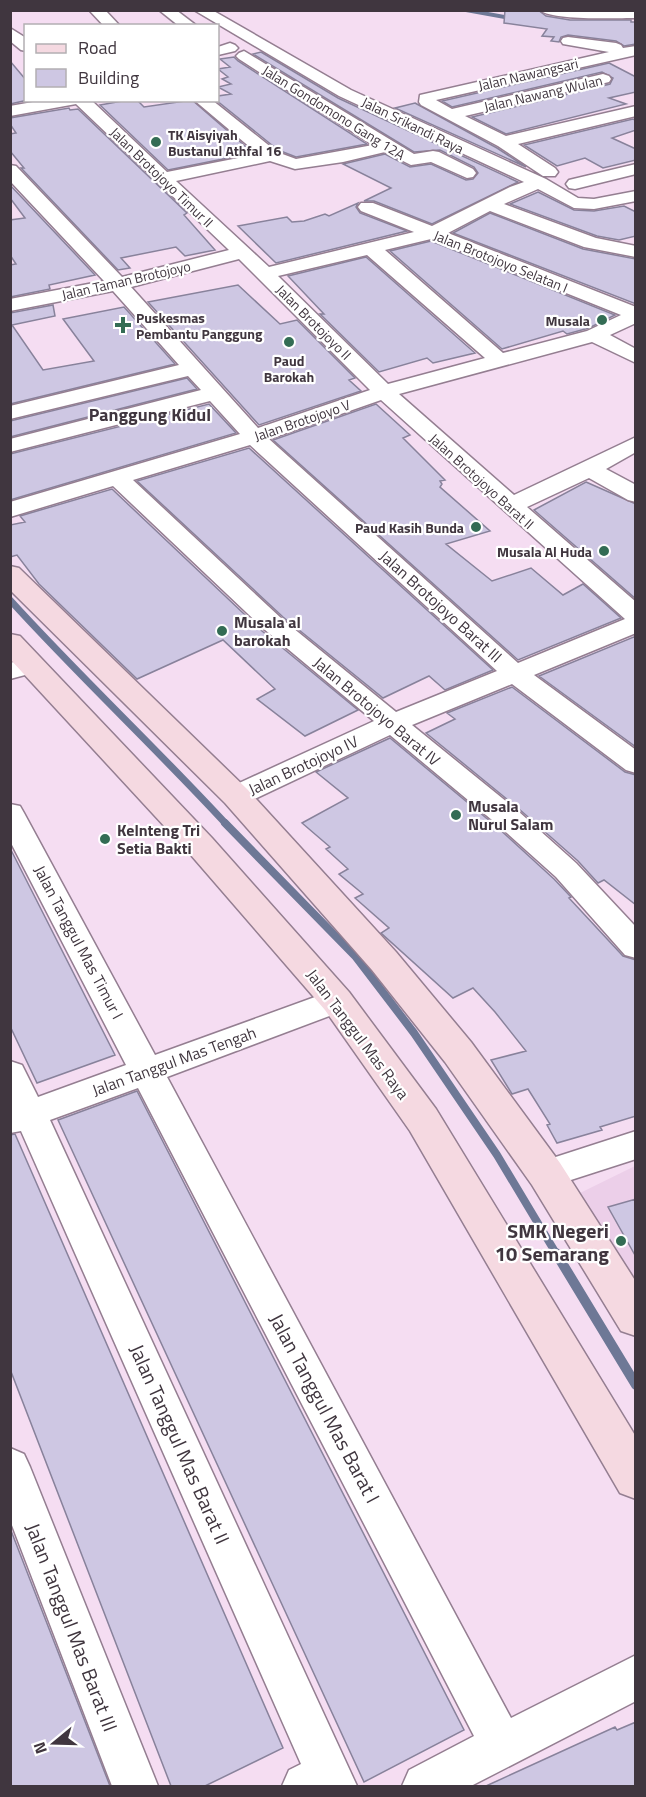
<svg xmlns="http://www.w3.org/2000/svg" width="646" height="1797" font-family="'Titillium Web',sans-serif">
<rect width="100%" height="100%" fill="#f5ddf2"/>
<path fill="#eccfe9" d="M635 1166V1288L578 1194Z"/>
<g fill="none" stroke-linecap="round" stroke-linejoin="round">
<path stroke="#6e7896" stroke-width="4" d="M466 10 515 19"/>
<path stroke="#6e7896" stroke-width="7" d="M10 600C80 677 156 748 227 825"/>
<path stroke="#6e7896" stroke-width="8" d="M225 823 356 957 414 1033 497 1155 557 1255"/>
<path stroke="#6e7896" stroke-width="10" d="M556 1253 636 1385"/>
</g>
<path fill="#cec7e3" stroke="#88829b" stroke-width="1.5" d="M505 10H538L546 16 570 20H631V22H636V44L624 46 616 41 568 35 561 37 559 42 551 41 554 37 542 36 547 29 504 23Z
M261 52 338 98 518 182 432 224 374 201H364L391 188 343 164 385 154 410 167 431 164 466 180 473 179 478 173 474 167 440 150 414 152 253 54Z
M234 57 238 61 367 144 296 157 278 150 216 100 218 96 231 94 218 87 231 84 222 79 228 77 218 69 230 67 220 59Z
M10 61 26 80V100H28L10 104Z
M609 63 636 77V92L609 98 626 104 506 134 472 117 610 84 613 78 602 72 452 107 442 101Z
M128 100H137L144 107 192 100 253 153 168 170 100 105Z
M415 103 497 148 526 167 395 108Z
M69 108 70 110 78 109 187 213 184 215 215 250 185 256 176 247 121 258 130 268 118 270 21 168H24L10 151V134L16 133 10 124V118Z
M633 119 636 121V130L612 138 636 149V160L603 168 585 158 557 166 524 145Z
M10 185 95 275 49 285 50 289 10 297V265L16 264 10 255V220L25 218 10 198Z
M538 192 574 210 594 211 624 206 636 212V236L619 240 597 236 510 204Z
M358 203 356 207 360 213 407 231 276 263 238 226 287 217 292 222 304 221 325 214 329 216Z
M490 213 583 249 636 259V304L453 233Z
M431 241 615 315 589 328 567 334 563 331 502 349 390 251Z
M366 257 475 353 433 363 427 358 379 372 320 314H324L288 276Z
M238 285 280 324 297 320 355 378 349 380 361 391 259 425 148 302Z
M53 305 55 316 12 325 43 370 94 361 63 319 124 307 175 364 10 404V313Z
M187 378 197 389 10 437V421Z
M209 404 236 433 10 500V454Z
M376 404 410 435 403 438 445 480 440 481 442 484 440 487 490 531 446 544 492 581 531 568 563 595 583 584 621 618 518 660 273 440Z
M249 448 493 670 445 690 429 676 383 698 283 617 137 481Z
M586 482 636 504V599L534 510Z
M112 489 262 631 358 710 305 736 257 699 275 689 223 640 137 679 39 584 17 555 10 557V525L25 522 20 516Z
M636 636V747L539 676Z
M512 687 625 772 636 775V905L604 880 598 883 578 861 519 809 426 733 455 719 447 713Z
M390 738 497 827 554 879 571 897 569 898 623 956 636 960V1116L600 1127 602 1130 557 1143 547 1125 550 1124 528 1089 512 1094 491 1060 526 1051 495 1012 473 988 453 998 381 933 389 928 355 898 363 894 339 874 348 869 326 849 330 847 302 823 348 798 316 772Z
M10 848 115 1055 37 1083 10 1026Z
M137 1091 464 1730 364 1782 58 1120Z
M15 1134 283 1748 205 1786H171L10 1369V1135Z
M636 1199V1257L608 1207Z
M10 1528 110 1786H10Z
M636 1722V1786H486L615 1727 617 1730Z"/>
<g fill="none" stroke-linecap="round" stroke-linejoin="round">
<g stroke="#947e91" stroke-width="3">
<path id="street" d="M89 10H105L120 26H104Z
M159 10H176L197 26H179Z
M194 10H212L351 90 546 179 578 198 594 199 636 191V201L594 209 574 208 538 189 504 204 596 238 636 246V257L584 247 490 211 448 233 636 307V323L610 335 636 349V363L592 342 399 394 514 495 636 437V452L606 469 636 485V502L628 500 589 478 527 507 636 602V633L534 675 636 750V773L626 770 512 684 412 725 518 811 576 863 636 927V958L625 955 556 877 498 825 390 735 246 803 236 805 226 803 222 796 226 789 374 721 264 629 113 486 10 517V502L240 434 210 401 10 452V439L201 390 188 376 10 419V406L179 365 113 291 10 311V299L104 281 10 181V165L16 166 122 277 229 250 76 104 10 116V106L44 100H91L167 172 258 154 194 100H212L277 152 296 159 373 145 239 59 236 56 239 53 244 51 414 154 433 151 439 152 473 169 476 173 473 177 467 178 431 162 411 165 385 152 343 162 295 169 270 161 176 181 269 267 414 232 361 211 358 207 361 203H373L432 226 510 187 524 182 339 96ZM431 239 621 315 587 331 503 353 385 250ZM367 255 485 358 388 384 278 276ZM239 259 370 390 258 428 131 287ZM381 400 625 619 518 663 269 439ZM250 445 497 671 396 712 282 619 133 480Z
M540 10H636V18C617 18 552 21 540 10Z
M10 28 26 38V51L21 50 10 41Z
M568 37 616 43 621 45 623 48 636 46V55L436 100 452 109 603 74 609 76 611 79 609 82 465 116 506 136 636 106V116L518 144 555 168 558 172 555 176H543L498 146 421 105 419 102 420 95 609 52 563 44 561 41 563 38Z
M230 43 235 45 238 48 235 51 218 55V47Z
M636 164V174L575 189 569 188 566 184 569 180Z
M31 657 40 659 44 665 40 671 10 679V663Z
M10 804 20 806 24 813 155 1055 326 993 337 989 348 993 353 1001 348 1009 167 1077 511 1718 636 1655V1701L471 1786H402L409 1770 474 1736 138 1088 50 1120 357 1786H282L289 1770 301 1764 21 1131 10 1133V1061L22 1065 38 1097 126 1065 10 841Z
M636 1131V1159L546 1188 534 1184 529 1174 534 1164Z
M10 1448 24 1454 30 1467 158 1786H112L10 1520Z"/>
</g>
<g stroke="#947e91" stroke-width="3">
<path id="secondary" d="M10 566 19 568 247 789 396 952 471 1042 560 1163 636 1282V1336L621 1331 532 1185 445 1062 372 970 225 803 10 590Z
M10 634 20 636 212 838 349 992 436 1109 636 1437V1499L620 1493 410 1131 325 1010 190 854 10 659Z"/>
</g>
<use href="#street" fill="#fff" fill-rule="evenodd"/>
<use href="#secondary" fill="#f5d9e1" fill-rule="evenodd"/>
</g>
<g fill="#336c54" stroke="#fff" stroke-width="2">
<circle cx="156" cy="142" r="6"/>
<circle cx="602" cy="320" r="6"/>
<path d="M120 316h6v6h6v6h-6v6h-6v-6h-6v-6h6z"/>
<circle cx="289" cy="342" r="6"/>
<circle cx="476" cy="527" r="6"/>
<circle cx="604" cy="551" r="6"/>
<circle cx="222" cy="631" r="6"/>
<circle cx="456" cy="815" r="6"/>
<circle cx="105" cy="839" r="6"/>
<circle cx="621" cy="1241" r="6"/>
</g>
<g text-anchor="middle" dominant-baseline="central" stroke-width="4.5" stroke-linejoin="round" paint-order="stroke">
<g font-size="14" fill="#40363f" stroke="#fff">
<text transform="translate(528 74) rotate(-13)">Jalan Nawangsari</text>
<text transform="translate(543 93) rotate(-13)">Jalan Nawang Wulan</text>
<text transform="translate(334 112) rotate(32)">Jalan Gondomono Gang 12A</text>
<text transform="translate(413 125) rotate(26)">Jalan Srikandi Raya</text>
<text transform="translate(162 177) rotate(44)">Jalan Brotojoyo Timur II</text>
<text transform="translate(501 261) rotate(22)">Jalan Brotojoyo Selatan I</text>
<text transform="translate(126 280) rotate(-13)">Jalan Taman Brotojoyo</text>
<text transform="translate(314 322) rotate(45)">Jalan Brotojoyo II</text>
<text transform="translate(302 420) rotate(-19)">Jalan Brotojoyo V</text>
<text transform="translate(482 481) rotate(42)">Jalan Brotojoyo Barat II</text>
</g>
<g font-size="14" font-weight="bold" fill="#40363f" stroke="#fff" text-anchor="end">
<text x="168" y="134" text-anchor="start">TK Aisyiyah<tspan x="168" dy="16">Bustanul Athfal 16</tspan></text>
<text x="136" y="317" text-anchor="start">Puskesmas<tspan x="136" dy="16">Pembantu Panggung</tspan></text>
<text x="590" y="320">Musala</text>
<text x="289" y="360" text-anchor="middle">Paud<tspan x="289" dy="16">Barokah</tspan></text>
<text x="464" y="527">Paud Kasih Bunda</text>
<text x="592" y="551">Musala Al Huda</text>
</g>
<g font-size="16" fill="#40363f" stroke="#fff">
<text transform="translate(441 606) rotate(42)">Jalan Brotojoyo Barat III</text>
<text transform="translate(377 711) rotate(40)">Jalan Brotojoyo Barat IV</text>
<text transform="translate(303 765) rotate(-25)">Jalan Brotojoyo IV</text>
<text transform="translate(79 942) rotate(62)">Jalan Tanggul Mas Timur I</text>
<text transform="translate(358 1034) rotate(53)">Jalan Tanggul Mas Raya</text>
<text transform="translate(174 1061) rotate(-20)">Jalan Tanggul Mas Tengah</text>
</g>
<g font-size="16" font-weight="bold" fill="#40363f" stroke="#fff" text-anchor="start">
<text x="234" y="622">Musala al<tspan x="234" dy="18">barokah</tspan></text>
<text x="468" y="806">Musala<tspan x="468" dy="18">Nurul Salam</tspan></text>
<text x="117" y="830">Kelnteng Tri<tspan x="117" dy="18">Setia Bakti</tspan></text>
</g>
<g font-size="18" font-weight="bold" fill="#40363f" stroke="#fff">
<text x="150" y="414">Panggung Kidul</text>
</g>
<g font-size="20" font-weight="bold" fill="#40363f" stroke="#fff" text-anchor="end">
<text x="609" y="1230">SMK Negeri<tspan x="609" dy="23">10 Semarang</tspan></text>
</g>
<g font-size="20" fill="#40363f" stroke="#fff">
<text transform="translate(325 1408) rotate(62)">Jalan Tanggul Mas Barat I</text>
<text transform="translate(180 1444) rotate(66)">Jalan Tanggul Mas Barat II</text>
<text transform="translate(72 1627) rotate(69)">Jalan Tanggul Mas Barat III</text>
</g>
</g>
<rect width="646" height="1797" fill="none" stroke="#40363f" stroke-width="24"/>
<rect x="24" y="24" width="195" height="78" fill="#ffffff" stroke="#b3afb2" stroke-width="1.5"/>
<rect x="36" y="44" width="30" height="9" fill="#f5d9e1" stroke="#b3afb2" stroke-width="1.5"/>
<text x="78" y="54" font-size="18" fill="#40363f">Road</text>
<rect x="36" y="69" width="30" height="18" fill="#cec7e3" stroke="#b3afb2" stroke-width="1.5"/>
<text x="78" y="84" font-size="18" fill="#40363f">Building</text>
<g transform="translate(54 1743) rotate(251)" stroke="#ffffff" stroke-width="4.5" paint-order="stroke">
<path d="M0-4.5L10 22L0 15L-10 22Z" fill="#40363f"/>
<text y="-9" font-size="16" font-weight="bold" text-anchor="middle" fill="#40363f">N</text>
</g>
</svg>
